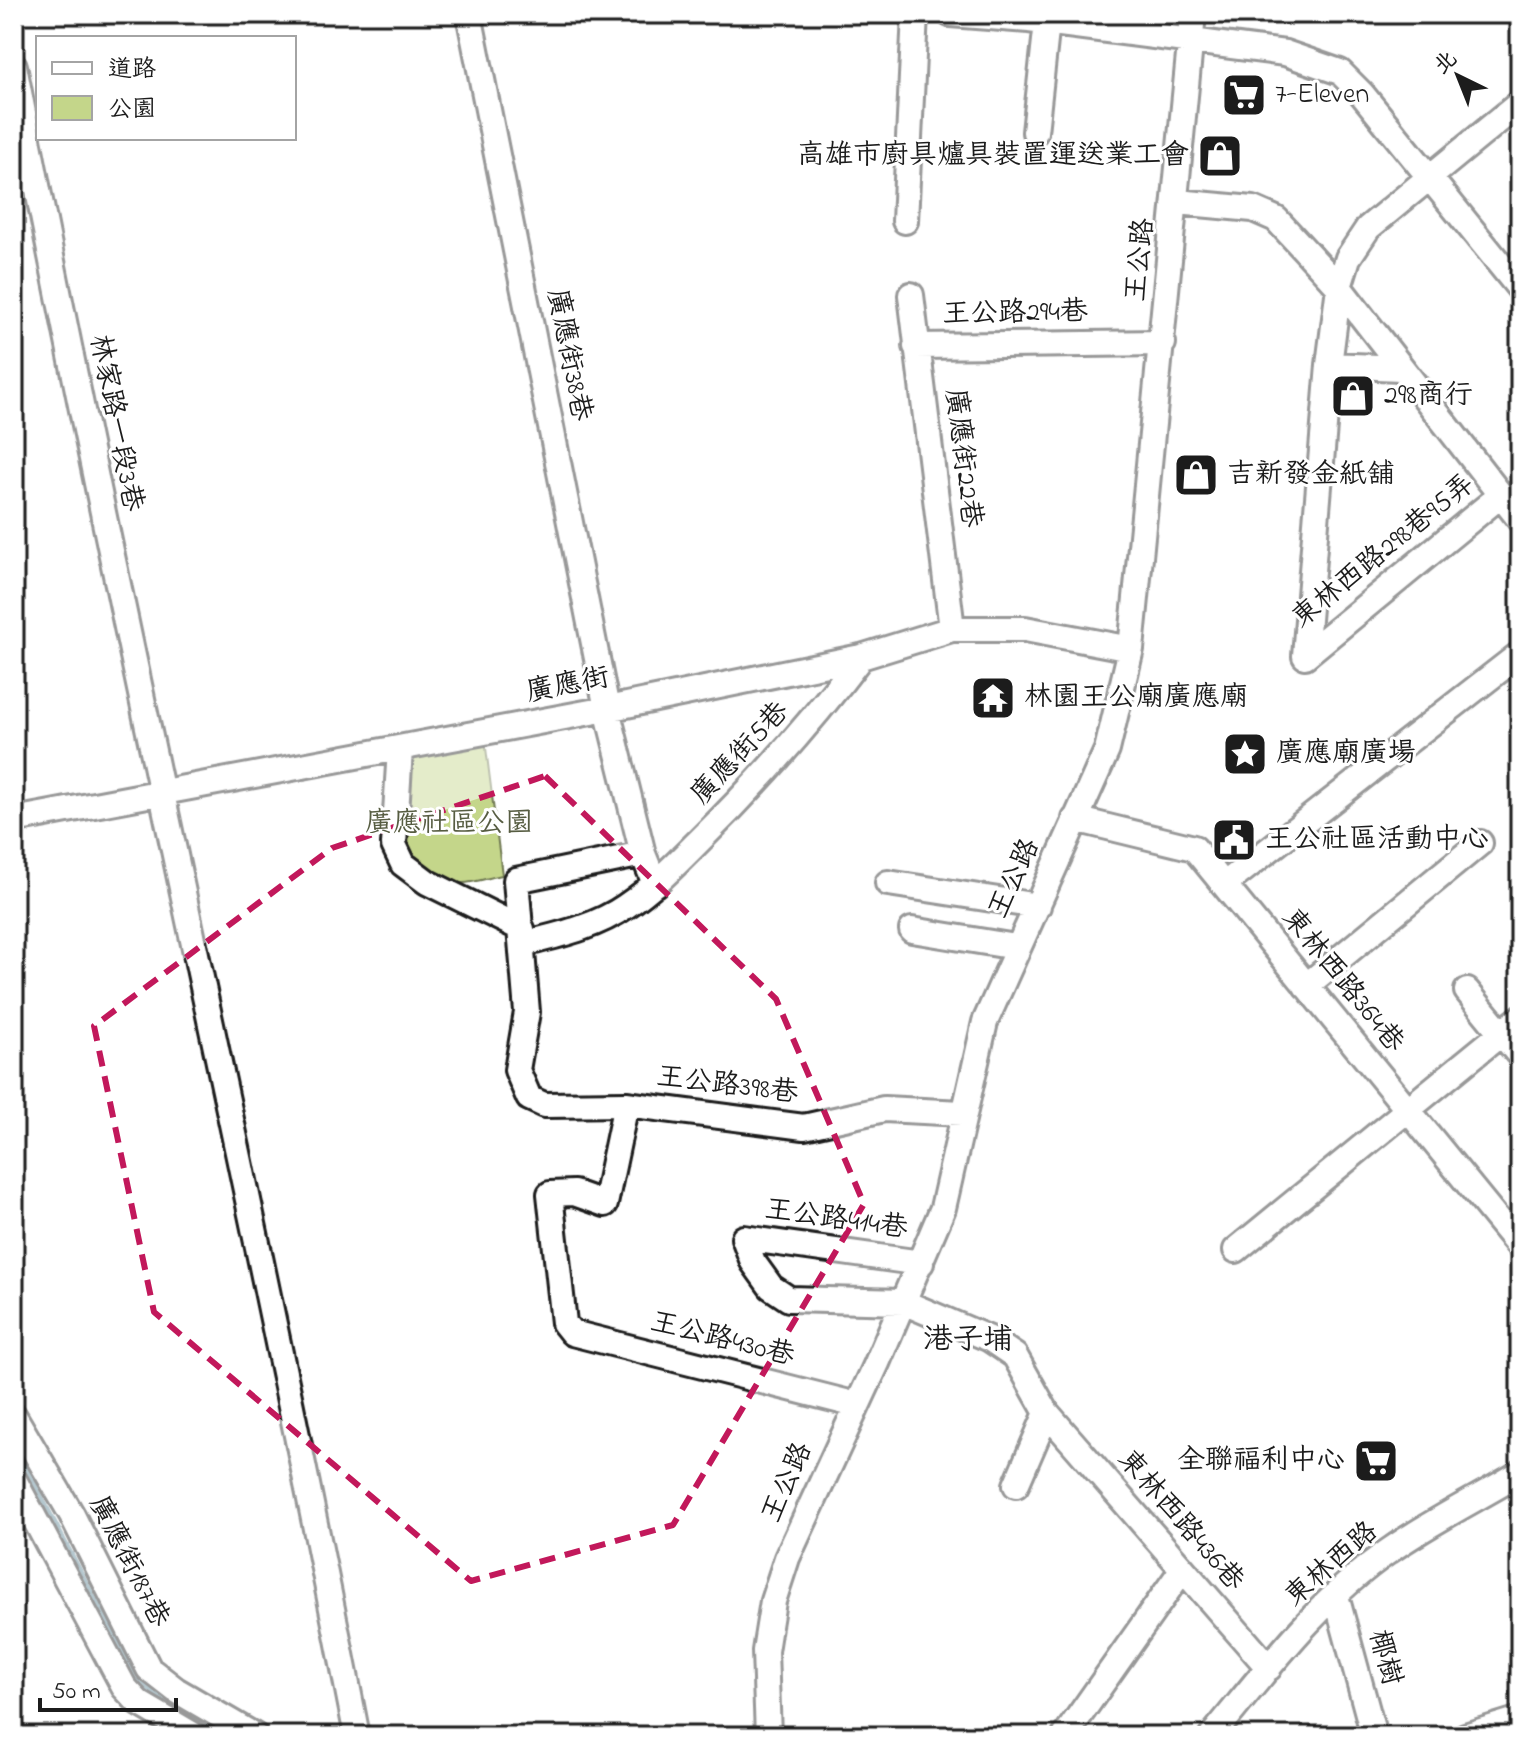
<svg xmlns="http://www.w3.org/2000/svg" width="1534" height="1750" font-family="'Indie Flower','LXGW WenKai TC',sans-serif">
<rect width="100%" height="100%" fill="#fff"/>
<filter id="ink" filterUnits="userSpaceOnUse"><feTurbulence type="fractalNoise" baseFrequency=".0125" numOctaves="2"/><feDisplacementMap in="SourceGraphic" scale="16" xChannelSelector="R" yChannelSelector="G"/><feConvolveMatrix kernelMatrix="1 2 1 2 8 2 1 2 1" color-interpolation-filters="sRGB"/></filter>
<g filter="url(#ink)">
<path fill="#c4d68a" stroke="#707953" stroke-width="2" d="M485 740 502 875C490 877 473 884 460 883 448 883 434 875 426 868 392 840 405 791 416 753Z"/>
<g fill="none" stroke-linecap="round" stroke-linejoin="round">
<path stroke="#5c8696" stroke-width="5" d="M14 1445 135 1676 151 1691 223 1736"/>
<g stroke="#1c1c1c" stroke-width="30">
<path id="minor" d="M469 14 607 709 643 854 655 884
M950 14 1029 20 1285 53 1340 72 1362 94 1520 289
M14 66C120 624 249 1178 357 1736
M1035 132 1047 22
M1177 202 1253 209 1276 219 1339 287 1520 520
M905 221 915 14
M911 295 952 629
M916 346 1163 343
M1329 365 1401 368
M1305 656 1329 365 1339 287 1348 258 1368 228 1520 103
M1305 656 1501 495
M400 749 394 845 403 864 427 882 522 929
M1075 819 1194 848 1520 1247
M14 820 607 709 861 657 952 629H1025L1131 649
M643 854 516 880 527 1012 517 1070 529 1098 544 1105 626 1104 804 1127 884 1109 962 1113
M888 883 1038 906
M1225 884 1520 654
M912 930 1016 947
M523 944C559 935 596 927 626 906 653 888 676 864 699 841 758 783 811 723 861 657
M1306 986 1480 843
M1467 991 1520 1056
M626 1104 605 1204 574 1193 550 1194 564 1323 572 1333 857 1405
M1236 1250 1520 1018
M921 1263 744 1238 753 1262 771 1287 789 1299 903 1302 990 1339 1015 1356 1047 1413 1269 1668
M14 1416 72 1515 149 1669 176 1690 255 1736
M14 1480 124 1687 139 1703 195 1736
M1016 1485 1047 1413
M1336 1596 1374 1736
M768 1736 765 1651 773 1601 787 1558 877 1363 943 1208 985 1022 1107 750 1131 649 1193 14
M1065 1736 1182 1570
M1212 1736C1266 1671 1319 1599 1389 1551 1430 1522 1477 1499 1520 1473
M1465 1736 1520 1719"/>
</g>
<use href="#minor" stroke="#fff" stroke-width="24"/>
</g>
</g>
<path d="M0 0H1534V1750H0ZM545 776 776 999 864 1204 673 1525 471 1581 154 1312 94 1026 332 848Z" fill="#fff" fill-opacity=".55" fill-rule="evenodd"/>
<path fill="none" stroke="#c2185b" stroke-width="6" stroke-dasharray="16 10" stroke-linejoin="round" d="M545 776 776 999 864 1204 673 1525 471 1581 154 1312 94 1026 332 848Z"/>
<defs>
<g id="supermarket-square" transform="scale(2.3)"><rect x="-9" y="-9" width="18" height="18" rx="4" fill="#1c1c1c" stroke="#fff"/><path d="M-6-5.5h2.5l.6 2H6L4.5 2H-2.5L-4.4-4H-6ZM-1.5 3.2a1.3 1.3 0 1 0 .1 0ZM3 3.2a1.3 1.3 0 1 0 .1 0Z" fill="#fff"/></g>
<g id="shop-square" transform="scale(2.3)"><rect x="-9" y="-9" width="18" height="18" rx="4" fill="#1c1c1c" stroke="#fff"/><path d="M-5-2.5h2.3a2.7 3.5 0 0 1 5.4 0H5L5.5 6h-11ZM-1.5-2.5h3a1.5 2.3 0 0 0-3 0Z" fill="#fff"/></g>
<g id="temple-square" transform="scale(2.3)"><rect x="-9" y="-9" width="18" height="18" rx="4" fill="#1c1c1c" stroke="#fff"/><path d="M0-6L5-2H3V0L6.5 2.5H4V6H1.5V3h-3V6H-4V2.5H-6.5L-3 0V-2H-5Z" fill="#fff"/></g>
<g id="sight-square" transform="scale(2.3)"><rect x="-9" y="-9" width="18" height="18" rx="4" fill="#1c1c1c" stroke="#fff"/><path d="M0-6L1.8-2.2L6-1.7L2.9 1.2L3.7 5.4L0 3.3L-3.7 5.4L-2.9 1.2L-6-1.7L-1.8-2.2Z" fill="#fff"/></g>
<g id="civic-square" transform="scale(2.3)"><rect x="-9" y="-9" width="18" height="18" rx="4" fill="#1c1c1c" stroke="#fff"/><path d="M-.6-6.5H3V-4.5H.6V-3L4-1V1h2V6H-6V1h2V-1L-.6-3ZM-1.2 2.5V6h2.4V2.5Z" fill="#fff"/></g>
</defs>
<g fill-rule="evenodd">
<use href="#supermarket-square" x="1244" y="95"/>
<use href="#shop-square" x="1220" y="156"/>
<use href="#shop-square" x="1353" y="396"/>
<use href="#shop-square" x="1196" y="475"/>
<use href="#temple-square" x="993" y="698"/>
<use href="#sight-square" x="1245" y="754"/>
<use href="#civic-square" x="1234" y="840"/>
<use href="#supermarket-square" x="1376" y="1461"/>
</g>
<g text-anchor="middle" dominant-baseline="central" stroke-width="6" stroke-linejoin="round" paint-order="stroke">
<g font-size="28" fill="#1c1c1c" stroke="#fff" text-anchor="start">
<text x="1275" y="95">7-Eleven</text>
<text x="1189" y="156" text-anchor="end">高雄市廚具爐具裝置運送業工會</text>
<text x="1384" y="396">298商行</text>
<text x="1227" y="475">吉新發金紙舖</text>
<text x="1024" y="698">林園王公廟廣應廟</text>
<text x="1276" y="754">廣應廟廣場</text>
<text x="1265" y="840">王公社區活動中心</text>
<text x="1345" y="1461" text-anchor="end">全聯福利中心</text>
</g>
<g font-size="28" fill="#1c1c1c" stroke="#fff">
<text transform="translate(1141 260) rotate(-84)">王公路</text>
<text transform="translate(1015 314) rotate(-1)">王公路294巷</text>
<text transform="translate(568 355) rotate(79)">廣應街38巷</text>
<text transform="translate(115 423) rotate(79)">林家路一段3巷</text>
<text transform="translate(962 458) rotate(83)">廣應街22巷</text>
<text transform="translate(1384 552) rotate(-39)">東林西路298巷95弄</text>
<text transform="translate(568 686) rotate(-11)">廣應街</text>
<text transform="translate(741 754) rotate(-47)">廣應街5巷</text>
<text transform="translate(1015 879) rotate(-65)">王公路</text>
<text transform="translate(1342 981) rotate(51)">東林西路364巷</text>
<text transform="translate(727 1086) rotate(7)">王公路398巷</text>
<text transform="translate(836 1220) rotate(8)">王公路414巷</text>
<text transform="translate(722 1340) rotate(14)">王公路430巷</text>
<text transform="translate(788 1483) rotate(-66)">王公路</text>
<text transform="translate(1180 1521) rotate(49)">東林西路436巷</text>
<text transform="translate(128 1562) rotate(63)">廣應街187巷</text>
<text transform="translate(1332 1565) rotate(-41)">東林西路</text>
<text transform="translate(1384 1658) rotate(75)">椰樹</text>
</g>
<g font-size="28" fill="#575d42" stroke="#fff">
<text x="449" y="824">廣應社區公園</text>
</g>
<g font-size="30" fill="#1c1c1c" stroke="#fff">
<text x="968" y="1341">港子埔</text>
</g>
</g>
<rect width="1534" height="1750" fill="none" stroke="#fff" stroke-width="48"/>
<rect x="24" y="24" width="1486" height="1702" fill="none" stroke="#1c1c1c" stroke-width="3" filter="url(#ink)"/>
<rect x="36" y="36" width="260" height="104" fill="#ffffff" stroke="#a4a4a4" stroke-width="2"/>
<rect x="52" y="62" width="40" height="12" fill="#ffffff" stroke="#a4a4a4" stroke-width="2"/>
<text x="108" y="76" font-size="24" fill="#1c1c1c">道路</text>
<rect x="52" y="96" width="40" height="24" fill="#c4d68a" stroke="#a4a4a4" stroke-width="2"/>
<text x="108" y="116" font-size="24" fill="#1c1c1c">公園</text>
<g transform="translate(1458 76) rotate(317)" stroke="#ffffff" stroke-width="6" paint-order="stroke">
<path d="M0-6L14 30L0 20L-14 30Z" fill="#1c1c1c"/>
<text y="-12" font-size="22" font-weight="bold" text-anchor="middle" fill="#1c1c1c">北</text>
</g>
<path d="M40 1698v12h136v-12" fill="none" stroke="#1c1c1c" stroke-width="4"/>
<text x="52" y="1698" font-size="24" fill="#1c1c1c" stroke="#ffffff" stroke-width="6" paint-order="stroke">50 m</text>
</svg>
